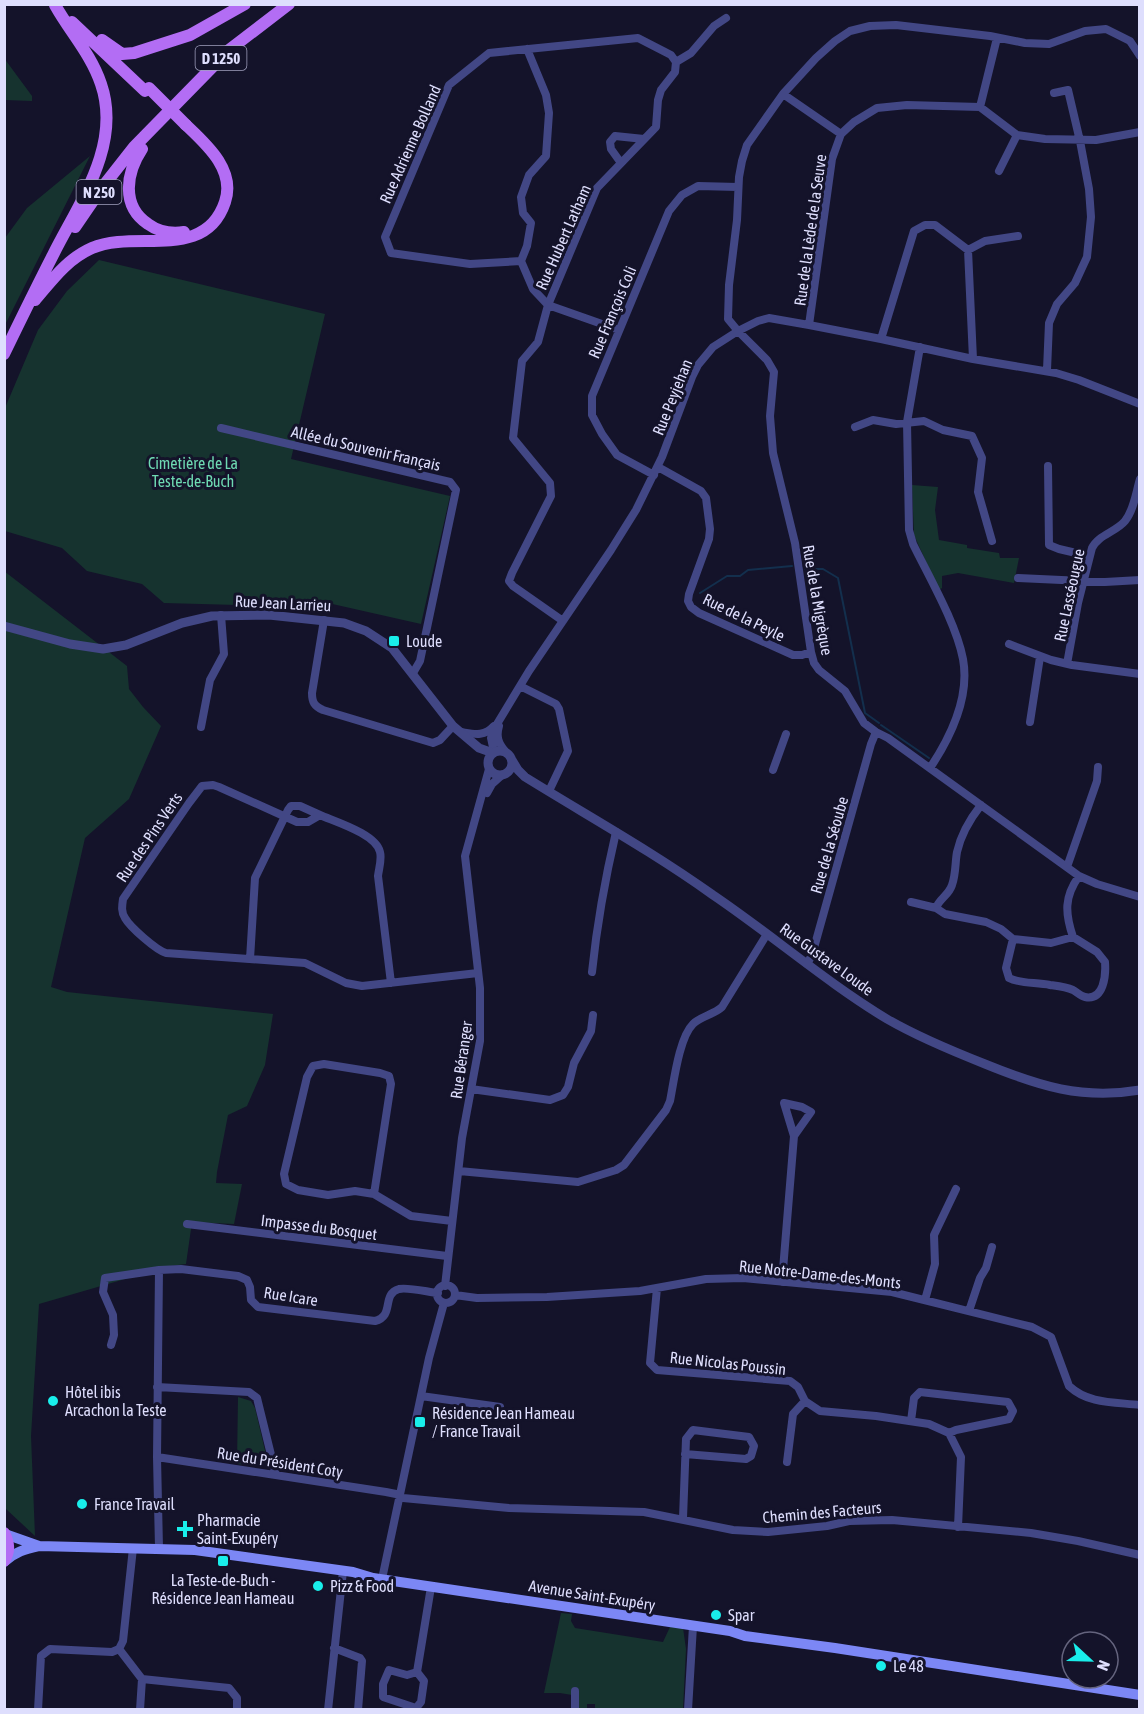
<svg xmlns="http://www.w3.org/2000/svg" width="1144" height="1714" font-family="'Asap Condensed',sans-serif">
<rect width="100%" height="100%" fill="#14132a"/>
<path fill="#16332f" d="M4 58 32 96V101L5 100Z
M90 156 5 325V238L27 208Z
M99 260 325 314 291 459 450 496 421 624 328 603 317 607 164 603 142 584 87 571 62 548 5 531V408L38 330 67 291Z
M912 485 938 487 935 510 939 540 967 545V548L999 553 1000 558H1019L1014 583 958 573 942 576V588L939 590 914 535Z
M4 571 127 666 129 689 143 707 161 726 129 799 85 838 51 987 67 992 273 1014 265 1065 247 1106 228 1115 217 1172 216 1183 242 1184 234 1224 192 1222 186 1264 170 1266 39 1304 31 1436 35 1536 6 1509 5 1480Z
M238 1397 251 1401 255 1408 266 1455 263 1462 258 1466 237 1464Z
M561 1613 572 1614 571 1621 575 1628 663 1642 670 1627 683 1628 686 1649 683 1709H595V1704H587V1709H578V1696L560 1693H544Z"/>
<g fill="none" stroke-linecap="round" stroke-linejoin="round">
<path stroke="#132f4d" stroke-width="2" d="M805 569H823L838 578 865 713 879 723
M700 593 727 576H740L748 570 792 566
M881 725 929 758"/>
<path stroke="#424785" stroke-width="8" d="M527 49 546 95 549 113 546 156 529 175 521 197 523 213 531 223 527 246 521 261 533 289 548 305 597 188 656 127 658 100 661 90 675 72 676 62
M1140 56 1130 41 1106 29 1085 31 1049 44 1025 43 990 36 896 25 870 26 850 31 835 41 816 58 783 94 747 145 742 161 739 177 737 220 729 285 728 319 738 331 767 360 774 372 770 416 773 453 795 543 811 652 814 663 819 670 845 691 864 723 876 732 888 738 1079 876 1097 884 1140 897
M676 62 691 53 714 26 726 18
M783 94 841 134
M980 107 997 38
M621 163 611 149 610 142 615 136 644 139
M999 171 1017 135
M968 250 985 241 1018 236
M521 261 470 264 391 253 385 237 449 85 489 53 638 38 671 55 676 62
M809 325 832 159 841 134 854 122 877 108 907 105 980 107 1017 135 1045 139 1096 140 1140 132
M881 339 914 231 925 225H935L968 250 973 359
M920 347 907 422 909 530 913 544C929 577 956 623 963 659 970 697 950 738 930 768
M1047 370 1049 323 1057 304 1075 283 1087 257 1091 217 1089 189 1080 141 1068 90 1054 93
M855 427 873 420 896 424 924 421 943 430 972 436 982 458 978 492 992 541
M221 428 450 482 456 490 420 661 413 673
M1048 466 1049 545 1059 549 1089 556
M658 467 701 491 706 498 710 529 709 539 689 594 688 601 691 607 699 613 793 655H802L811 652
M654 475 617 455 602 434 592 415V396L669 211 682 195 698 186 738 187
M1018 578 1105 582 1140 580
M324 620 312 693C312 702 314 706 323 710L433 743 440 740 453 726
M563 621 513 586 509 581 512 573 551 496 550 483 513 438 522 361 538 342 548 305 619 330
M1009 644 1051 660 1072 665 1140 674
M1067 664 1078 603 1092 548C1098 535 1116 532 1125 521 1134 510 1136 492 1140 479
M520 686 556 704 559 709 568 751 549 791
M1030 722 1040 657
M499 726C496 736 498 743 505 751
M201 727 210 680 224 654 221 615
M461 732C474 734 484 737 494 726
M494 752 491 738 494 729 529 671 611 550 636 510 662 457 692 377 698 365 713 347 738 331 758 321 769 318 809 325 881 339 973 359 1056 373 1079 380 1140 404
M773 770 786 734
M487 793 492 784 502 775
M1067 867 1097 781 1098 767
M911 902 936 908 945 914 986 922 1001 929 1013 939 1051 943 1073 937C1065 913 1064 897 1079 876
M936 908C939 899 949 895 952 885 956 874 955 863 957 852 961 834 970 819 981 805
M1013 939 1006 968 1009 978C1020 984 1037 982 1050 985 1057 986 1066 987 1073 990 1077 992 1080 996 1085 997 1104 1001 1106 975 1105 962L1097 952 1073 937
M250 959 255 878 288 810 291 806H300L320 815
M807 964 812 955 871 744 876 732
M592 972C597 924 605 879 616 832
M391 983 378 876C379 868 382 859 380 852 376 834 336 822 320 815L308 822H297L219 787 213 785 202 786 189 803 123 899C122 906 121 912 125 918 130 927 156 950 166 953L305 963 346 983 362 986 478 973
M471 1089 550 1100 563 1095 568 1087 574 1063 591 1031 593 1015
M459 1171 578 1182 616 1170 624 1165 666 1110 670 1101C674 1081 679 1038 693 1024 701 1016 713 1015 722 1007L767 934
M374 1194 391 1084 389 1076 380 1073 324 1064 313 1066 307 1077 284 1174 286 1184 298 1190 328 1195 355 1191 374 1194 411 1216 452 1221
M187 1224 447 1256
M159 1270 157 1457 159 1548
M782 1282 794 1136 811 1112 802 1107 784 1103 794 1136
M437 1294a9 9 0 1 1 18 0a9 9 0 1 1-18 0Z
M445 1286 462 1138 480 1041V988L465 856 489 769
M657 1288 650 1363 657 1370 790 1381 798 1387 805 1401 820 1411 876 1416 929 1424 949 1433 961 1457 958 1527
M455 1295 477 1298 547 1297 640 1291 706 1279 743 1278 892 1292 1032 1327 1051 1337 1069 1386C1088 1404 1114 1402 1140 1405
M925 1300 935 1264 934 1235 956 1189
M969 1311 980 1278 986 1268 992 1247
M111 1345 114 1335 113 1315 103 1292 105 1278 159 1270 181 1269 238 1276 247 1280 250 1287 251 1300 258 1307 375 1321C395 1316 381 1294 399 1289 408 1287 428 1292 438 1293
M157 1387 249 1392 257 1398 276 1475
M421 1396 500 1407
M911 1421 914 1398 920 1392 1008 1402 1013 1411 1009 1419 956 1430 949 1433
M157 1457 386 1492 396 1494 403 1498 509 1508 644 1512 733 1530 768 1532 827 1526 849 1521 892 1520 1031 1533 1078 1541 1140 1555
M787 1462 793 1414 805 1401
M683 1518 686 1439 693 1430 749 1437 754 1446 751 1456 746 1459 685 1454
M133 1548 123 1641 119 1649 142 1679 229 1688 237 1698V1710
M382 1579 429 1358 444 1303
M334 1648 360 1658 362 1661 358 1710
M417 1672 407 1675 389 1670 383 1684V1697L416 1708 421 1702 424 1681 417 1672 431 1587
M38 1710 41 1656 50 1649 112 1652 119 1649
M140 1710 142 1679
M328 1710 343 1571
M575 1710V1691
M688 1710 693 1626"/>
<path stroke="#424785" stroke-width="9" d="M4 626 70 644 103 649 126 645 182 623 212 616 269 615 344 623 366 631 392 648 453 726 479 748 493 753
M488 763a12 12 0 1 1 24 0a12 12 0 1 1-24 0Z
M512 760 518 770 525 777C588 816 653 852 713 895 772 935 826 982 887 1019 918 1037 952 1051 985 1064 1039 1086 1082 1100 1140 1090"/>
<path stroke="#7c87f5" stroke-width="10" d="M5 1534 39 1546 195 1550 353 1572 373 1578 730 1631 745 1636 835 1648 1140 1695
M4 1562C15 1552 25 1549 39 1546"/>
<path stroke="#b36df4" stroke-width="12" d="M72 22 145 91
M102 40 122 54 134 53 190 35 245 4
M142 149C126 173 121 206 148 224 159 232 171 234 184 232
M75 227 101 189 134 147 229 50 289 4
M35 300C52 280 67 259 92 248 136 229 205 262 225 202 236 170 206 144 186 125
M4 354C20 321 36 288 53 255 79 203 122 145 101 84 91 54 70 32 55 5
M4 1533C9 1543 10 1551 4 1561"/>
<path stroke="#b36df4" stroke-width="12" d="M149 88 186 125"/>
</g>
<g fill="#19eeeb" stroke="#14132a" stroke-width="2">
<rect x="388" y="635" width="12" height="12" rx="3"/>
<circle cx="53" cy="1401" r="6"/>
<rect x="414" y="1416" width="12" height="12" rx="3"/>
<circle cx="82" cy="1504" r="6"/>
<path d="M182 1520h6v6h6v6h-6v6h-6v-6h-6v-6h6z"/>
<rect x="217" y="1555" width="12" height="12" rx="3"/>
<circle cx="318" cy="1586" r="6"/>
<circle cx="716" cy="1615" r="6"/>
<circle cx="881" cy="1666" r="6"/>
</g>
<g text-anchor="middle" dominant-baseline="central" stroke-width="6" stroke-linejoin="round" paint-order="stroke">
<g fill="#14132a" stroke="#a1a1be" stroke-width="1.5">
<rect x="195.5" y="46" width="51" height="24" rx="4.5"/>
<rect x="76.5" y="180" width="45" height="24" rx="4.5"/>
</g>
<g font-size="15" font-weight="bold" fill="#dedefd">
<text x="221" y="58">D 1250</text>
<text x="99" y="192">N 250</text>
</g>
<g font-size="16" fill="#dedefd" stroke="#14132a">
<text transform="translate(410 144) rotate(-66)">Rue Adrienne Bolland</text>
<text transform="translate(810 230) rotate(-82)">Rue de la Lède de la Seuve</text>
<text transform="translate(563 237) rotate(-66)">Rue Hubert Latham</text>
<text transform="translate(612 312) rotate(-67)">Rue François Coli</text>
<text transform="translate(672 397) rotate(-68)">Rue Peyjehan</text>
<text transform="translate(366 448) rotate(13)">Allée du Souvenir Français</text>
<text transform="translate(1069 595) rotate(-78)">Rue Lasséougue</text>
<text transform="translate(818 600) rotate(80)">Rue de la Migrèque</text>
<text transform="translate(283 603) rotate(3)">Rue Jean Larrieu</text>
<text transform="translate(744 617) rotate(26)">Rue de la Peyle</text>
<text transform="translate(149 837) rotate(-56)">Rue des Pins Verts</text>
<text transform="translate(829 845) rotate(-74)">Rue de la Séoube</text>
<text transform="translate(827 959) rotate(36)">Rue Gustave Loude</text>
<text transform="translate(461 1060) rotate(-82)">Rue Béranger</text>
<text transform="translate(319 1227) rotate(7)">Impasse du Bosquet</text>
<text transform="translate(820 1274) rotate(6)">Rue Notre-Dame-des-Monts</text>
<text transform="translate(291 1296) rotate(9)">Rue Icare</text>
<text transform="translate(728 1363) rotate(6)">Rue Nicolas Poussin</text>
<text transform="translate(280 1462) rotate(9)">Rue du Président Coty</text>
<text transform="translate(822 1512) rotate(-5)">Chemin des Facteurs</text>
<text transform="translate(592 1595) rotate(9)">Avenue Saint-Exupéry</text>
</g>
<g font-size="16" fill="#6ed9b2" stroke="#14132a">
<text x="193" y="463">Cimetière de La<tspan x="193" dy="18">Teste-de-Buch</tspan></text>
</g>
<g font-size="16" fill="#dedefd" stroke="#14132a" text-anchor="start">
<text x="406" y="641">Loude</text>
<text x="65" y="1392">Hôtel ibis<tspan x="65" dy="18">Arcachon la Teste</tspan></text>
<text x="432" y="1413">Résidence Jean Hameau<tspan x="432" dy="18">/ France Travail</tspan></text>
<text x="94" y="1504">France Travail</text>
<text x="197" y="1520">Pharmacie<tspan x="197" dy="18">Saint-Exupéry</tspan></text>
<text x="223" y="1580" text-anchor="middle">La Teste-de-Buch -<tspan x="223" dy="18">Résidence Jean Hameau</tspan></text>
<text x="330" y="1586">Pizz &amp; Food</text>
<text x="728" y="1615">Spar</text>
<text x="893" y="1666">Le 48</text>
</g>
</g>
<rect width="1144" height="1714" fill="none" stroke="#dedefd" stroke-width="12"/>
<g transform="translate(1090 1660) rotate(112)"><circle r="28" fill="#14132a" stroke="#65647e" stroke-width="1.5"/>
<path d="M0-4.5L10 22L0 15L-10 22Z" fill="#19eeeb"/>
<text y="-9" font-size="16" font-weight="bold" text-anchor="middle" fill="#dedefd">N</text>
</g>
</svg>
